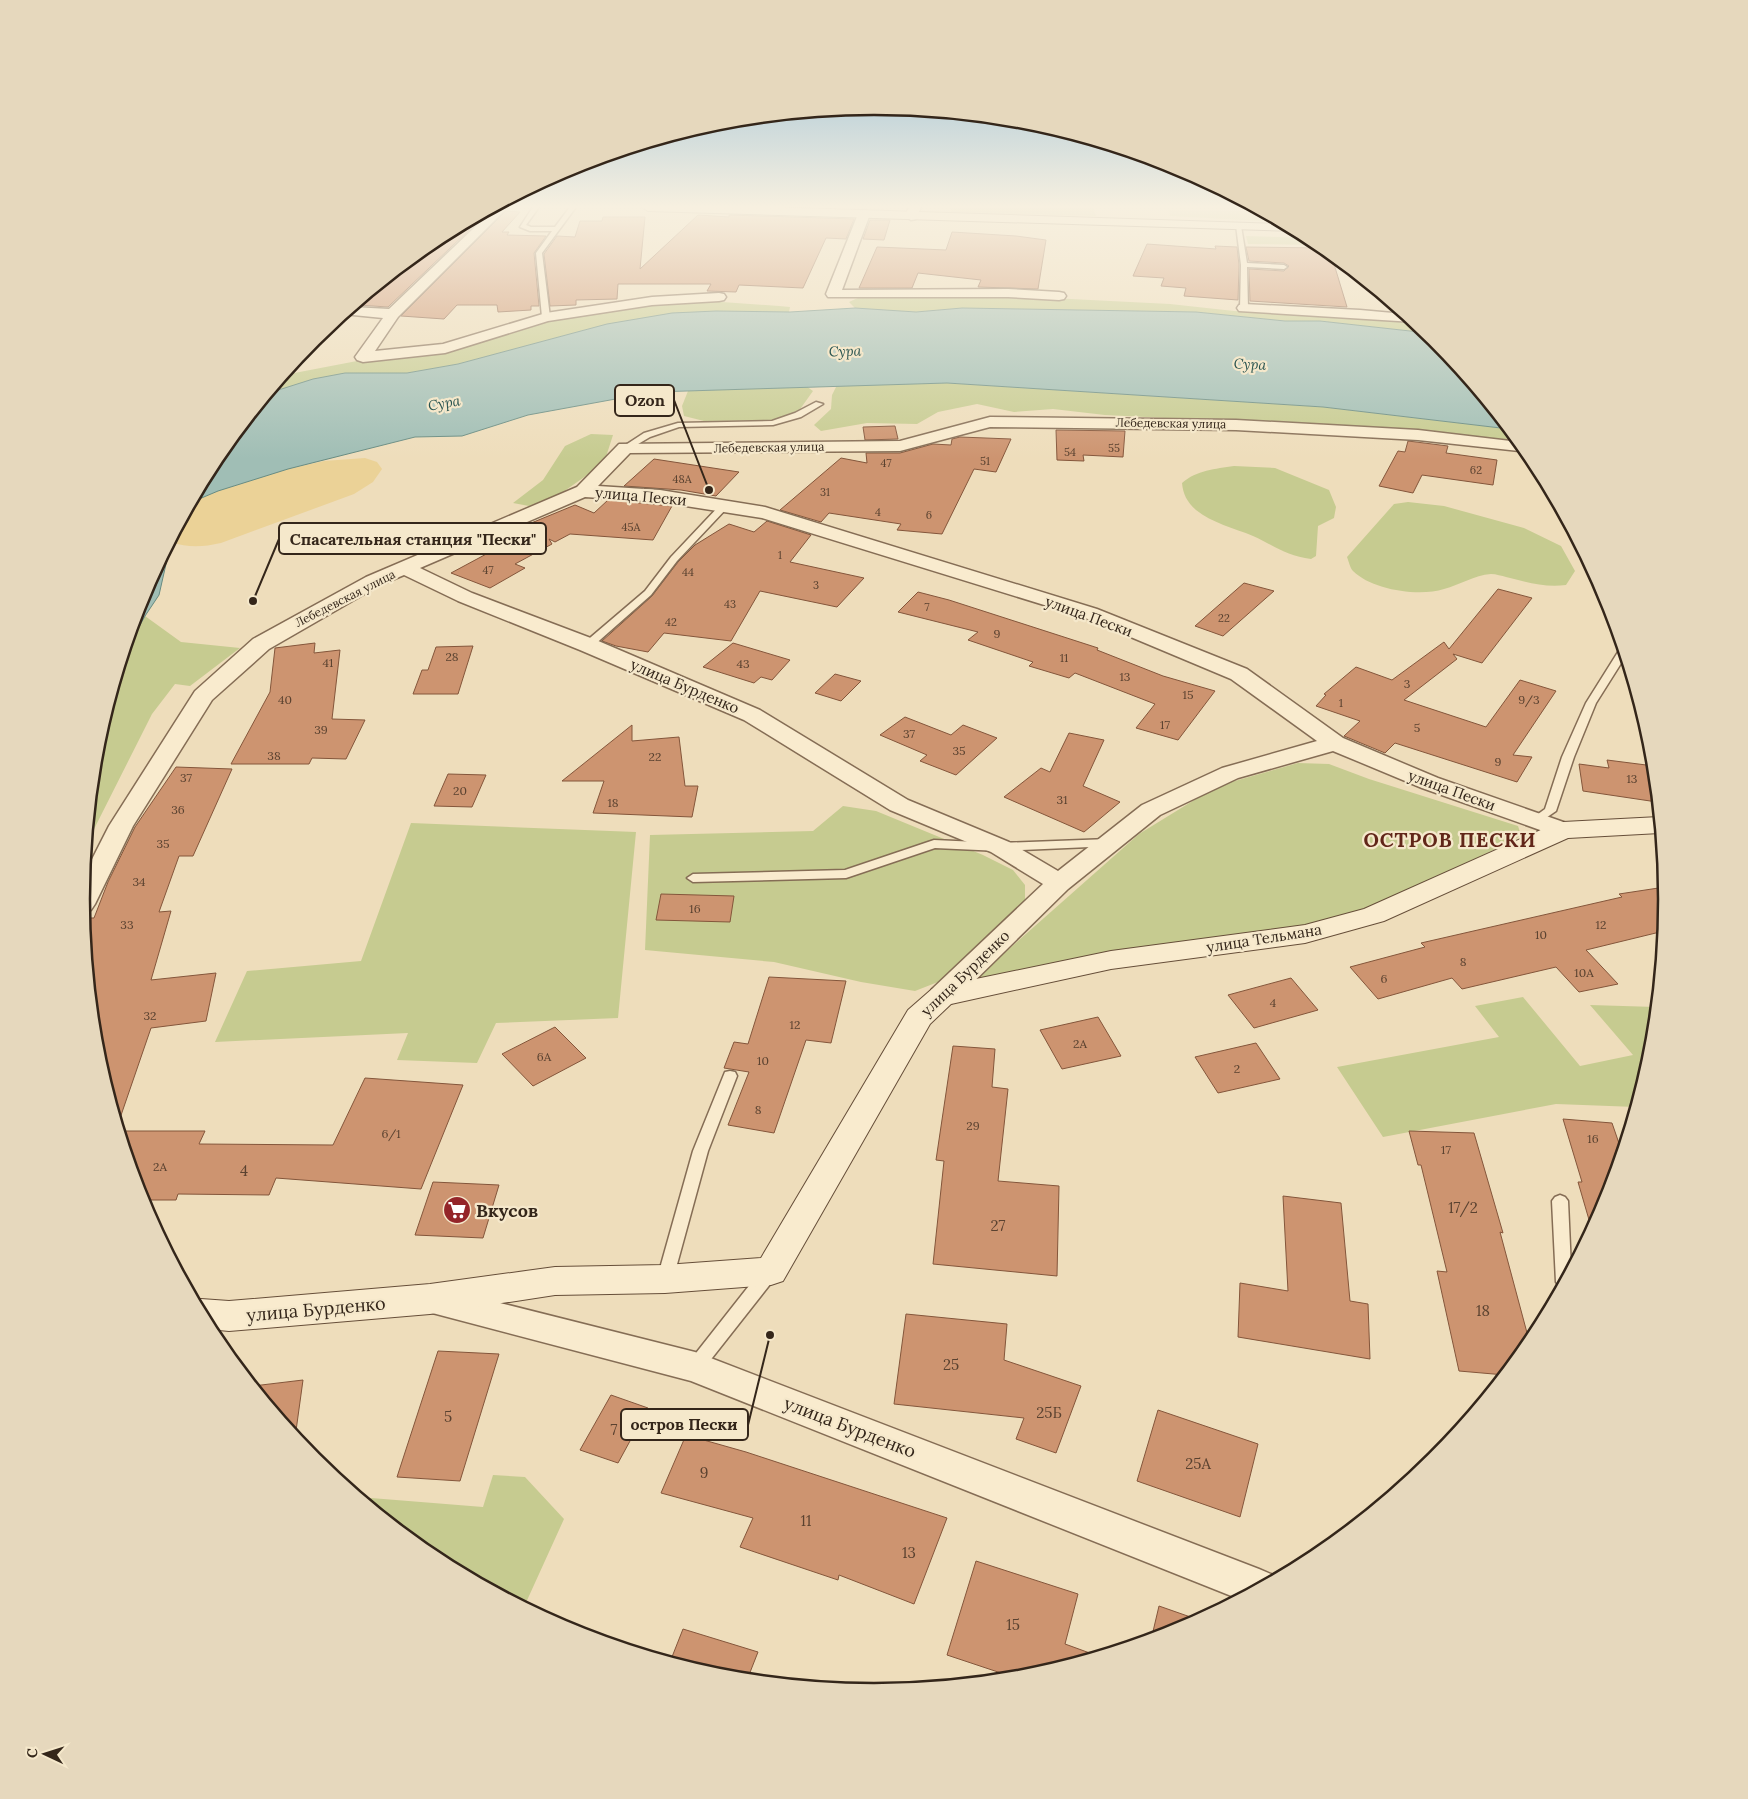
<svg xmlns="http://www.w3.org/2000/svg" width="1748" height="1799" font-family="Lora,serif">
<rect width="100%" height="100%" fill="#edb"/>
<path fill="#c6cb90" d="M951 207H1093L1096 216 951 212Z
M1169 210 1260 211 1279 222 1170 216Z
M1246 236 1310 238 1320 245 1248 244Z
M1010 296 1170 304 1234 311 1330 315 1415 323 1428 333 1320 321H1285L1196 312 962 308 916 312 885 311 855 308 849 302 860 297Z
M708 301 779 306 790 307 789 312 716 311 607 324 458 364 407 373H345L269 393 284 375 357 361 406 358 445 352 548 320 649 305Z
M947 383 1323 407 1509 429 1520 443 1409 430 1105 415 1053 409 1014 412 977 404 938 412 917 424 867 423 821 431 814 425 831 409 832 395 837 385Z
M806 386 813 391 798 412 777 420 704 421 684 416 682 406 688 391Z
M591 434 613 435 604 463 556 497 529 506 513 503 543 480 565 446Z
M1234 466 1275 468 1329 490 1336 507 1334 518 1318 526 1316 556 1311 559C1287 556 1273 545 1253 536 1234 528 1212 523 1196 510 1187 502 1183 494 1182 483 1197 470 1215 469 1234 466Z
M1408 502 1444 506 1524 528 1561 546 1575 571 1566 585C1545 588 1527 582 1506 577 1502 576 1496 574 1491 574 1474 575 1460 585 1444 589 1419 597 1372 590 1353 571 1350 568 1349 562 1347 557L1394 504Z
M145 616 181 642 240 648 190 686 175 684 152 714 87 843 97 745 123 656Z
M1298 763 1329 764 1369 779 1518 826 1521 835 1511 842 1367 909 1296 928 1107 952 975 979 1139 834 1217 786Z
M843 806 876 811 983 855 1013 870 1025 885V903L943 980 915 991 861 982 774 962 645 950 650 835 813 831Z
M411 823 636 832 618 1018 496 1023 477 1063 397 1060 408 1033 215 1042 247 971 361 961Z
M1523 997 1580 1066 1633 1055 1590 1005 1656 1007 1651 1054 1636 1107 1556 1104 1383 1137 1337 1067 1499 1037 1475 1006Z
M493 1475 525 1477 564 1519 524 1607 433 1558 368 1505 371 1498 483 1507Z"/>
<path fill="#ebd297" d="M365 458 377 462 382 469 373 482 354 494 221 543C203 547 188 548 171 542L192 502 218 491 288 469 324 461Z"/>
<path fill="#a0beb5" stroke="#678b82" d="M855 308 916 312 962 308 1196 312 1285 321H1320L1428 333 1435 339 1509 429 1323 407 947 383 654 392 528 415 462 436 415 437 288 469 218 491 192 502 215 459 269 393 313 379 345 373H407L458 364 607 324 672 313 716 311 790 312Z
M171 542 159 595 145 616 123 656 142 596Z"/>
<path fill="#cd9470" stroke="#84563b" d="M489 211 388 307 358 305 434 240Z
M506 211 520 212 502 232H509L507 235 546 236 534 253 539 306H531V310L498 312 497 305H457L444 319 401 316Z
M698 215 729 217V215L854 219 846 239 826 238 803 288 739 285 736 292 707 291 711 284H618L617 299 576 300V305L550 306 544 254 557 236 575 237 580 221H602L603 217H645L640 269Z
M870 220H890L884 240 863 239Z
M952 232 1016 236 1046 240 1038 289 978 287 981 280 918 273 912 288H859L877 247 946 250Z
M1147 244 1216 249 1215 246 1237 247 1239 265 1238 300 1184 296 1186 288 1161 286 1164 278 1133 276Z
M1246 247 1324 248 1331 254 1347 307 1250 301 1249 269 1284 271 1289 266 1284 263 1249 261Z
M895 426 898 439 865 440 863 427Z
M1056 430 1125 431 1123 457 1083 455 1084 461 1057 460Z
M960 437 1011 439 996 472 974 469 942 534 897 530 901 524 829 513 821 522 780 510 841 458 867 463 866 453H900L933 444 951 445 952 439Z
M1408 441 1448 446 1446 453 1497 460 1493 485 1422 475 1413 493 1379 486 1398 451 1405 452Z
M654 459 739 472 716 496 681 490 624 486Z
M608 500 672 506 653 540 570 534 555 542 549 539 552 544 515 564 525 568 490 588 451 573 531 530 524 526 575 505 594 513Z
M767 521 811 535 790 562 864 578 837 607 760 591 731 641 664 633 648 652 616 646 602 641 652 596 678 562 695 545 729 524 754 532Z
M1244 583 1274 591 1223 636 1195 626Z
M1498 589 1532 598 1482 663 1453 654 1457 659 1404 700 1486 727 1520 680 1556 691 1513 755 1532 757 1517 782 1395 743 1385 753 1344 736 1360 721 1316 706 1326 695 1324 694 1356 667 1392 680 1444 642 1449 649Z
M918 592 949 600 1098 648 1097 650 1163 676 1215 691 1178 740 1136 728 1155 704 1075 673 1069 678 1029 666 1033 662 968 640 978 632 898 612Z
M315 643 314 653 340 650 332 719 365 720 346 759 312 758 309 764H231L270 692 275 648Z
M733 643 790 660 772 680 761 677 754 683 703 667Z
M473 646 458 694H413L422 670H428L436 647Z
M835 674 861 681 841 701 815 693Z
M905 717 951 735 963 725 997 738 956 775 920 761 927 755 880 735Z
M632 725V741L679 737 685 786H698L692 817 593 813 604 781H562Z
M1069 733 1104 740 1083 786 1120 802 1084 832 1004 797 1041 768 1050 772Z
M1607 760 1654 766 1657 802 1583 791 1579 764 1609 768Z
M176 767 232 769 193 856H179L159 912 171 911 151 980 216 973 206 1021 151 1028 118 1124 96 1054 84 929 88 918H94L108 882 135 827Z
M448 774 486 775 472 807 434 806Z
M1665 887 1667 900 1664 931 1586 950 1618 984 1579 992 1556 967 1462 989 1452 978 1378 999 1350 967 1425 947 1421 943 1622 897 1619 894Z
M661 894 734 896 730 922 656 920Z
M769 977 846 981 831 1043 806 1040 774 1133 728 1125 749 1072 724 1068 734 1042 748 1044Z
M1291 978 1318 1010 1254 1028 1228 995Z
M1098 1017 1121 1056 1062 1069 1040 1030Z
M555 1027 586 1058 533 1086 502 1054Z
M1256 1043 1280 1079 1218 1093 1195 1057Z
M953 1046 995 1049 992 1087 1008 1089 998 1181 1059 1186 1057 1276 933 1264 944 1161 936 1160Z
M365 1078 463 1085 421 1189 276 1178 269 1195 178 1194 176 1200H141L120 1131H205L199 1144 333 1145Z
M1563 1119 1612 1123 1622 1152 1606 1203 1592 1230 1578 1182H1582Z
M1409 1131 1474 1133 1503 1233 1500 1232 1530 1344 1505 1375 1459 1371 1437 1271 1447 1272 1421 1165H1418Z
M433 1182 499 1185 483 1238 415 1235Z
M1283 1196 1341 1203 1350 1301 1368 1304 1370 1359 1238 1337 1240 1283 1288 1291Z
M906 1314 1007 1324 1004 1360 1081 1386 1056 1453 1016 1439 1024 1418 894 1404Z
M438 1351 499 1354 460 1481 397 1477Z
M303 1380 295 1438 253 1386Z
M611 1395 648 1408 618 1463 580 1450Z
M1158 1410 1258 1444 1240 1517 1137 1481Z
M686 1435 746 1452 947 1518 914 1604 839 1575 838 1580 740 1547 753 1518 661 1493Z
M976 1561 1078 1594 1065 1644 1098 1656 1028 1677 1016 1678 947 1655Z
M1159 1606 1199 1620 1177 1632 1151 1640Z
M683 1629 758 1652 747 1680 719 1677 670 1662Z"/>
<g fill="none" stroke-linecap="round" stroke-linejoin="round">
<g stroke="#856d55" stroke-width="3">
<path id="lane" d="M533 207H539L526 225 531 227H555L570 207H576L542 253 550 317 546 319 542 317 536 253 552 231H530L520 227Z
M1236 225 1241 226 1247 263 1284 265 1287 267 1284 269 1247 267 1248 308 1244 310 1240 308 1241 265Z
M816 402 823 404 801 417 773 425 679 427 650 437 628 450 621 448 644 433 678 423 772 421 795 413Z
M724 503 727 504V508L677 561 651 595 592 647H584V643L645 591 671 557 721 504Z
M1622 649 1625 657 1596 703 1574 757 1556 811 1540 822H1532L1530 820 1545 809 1562 757 1586 703 1618 652Z
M1109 839 1113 840 1115 843 1113 846 1000 851 935 848 846 878 693 882 687 878 693 874 845 870 934 840 1000 843Z
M730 1071 735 1072 737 1076 708 1151 673 1279 671 1284 665 1285 659 1284 657 1279 693 1151 725 1072Z
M1560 1195 1565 1197 1568 1201 1571 1269 1561 1288 1556 1282 1552 1201 1555 1197Z
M769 1267 775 1268 777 1273 775 1278 701 1372 695 1374 689 1372 687 1367 689 1362 763 1268Z"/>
</g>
<g stroke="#856d55" stroke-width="3">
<path id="street" d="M496 207H508L398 317 375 351 443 344 546 313 652 297 719 293 724 294 726 297 724 300 719 301 652 305 548 321 445 353 363 362 357 360 355 357 383 318 343 314 352 307 389 309Z
M909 207H921L916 219 911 220 905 216Z
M864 210 870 214 842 290 1008 289 1059 292 1064 293 1066 296 1064 299 1059 300 1008 297H828L826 294 858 214Z
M1244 304 1360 310 1404 314 1414 322 1239 311 1237 308 1239 305Z
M990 417 1236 420 1418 430 1519 442 1528 452 1418 440 1236 430 990 427 900 451 630 453 598 486 660 490 765 507 1097 609 1247 669 1343 738 1438 778 1572 825 1575 830 1572 835 1563 837 1554 835 1422 788 1333 751 1238 778 1160 815 1068 889 952 1003 942 1005 932 1003 928 996 932 989 1043 884 991 852 890 810 744 720 580 650 458 601 404 575 380 585 269 649 212 700 133 826 95 904 91 910 82 912 81 900 84 875 109 826 195 691 253 639 366 577 577 487 619 444 900 441ZM585 497 660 502 762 518 1083 617 1231 679 1317 741 1222 768 1142 805 1058 871 1009 842 908 800 760 710 596 640 472 593 420 568Z
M433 1286 695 1352 1259 1569 1273 1575 1275 1580 1239 1599 691 1381 421 1310 416 1300 421 1290Z"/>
</g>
<g stroke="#664e39" stroke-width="2">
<path id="secondary" d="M641 207H768L1283 224 1297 231 648 211Z
M1659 817 1660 833 1568 838 1384 921 1305 943 1111 969 951 1004 930 1024 783 1281 771 1285 665 1293 555 1295 430 1314 229 1331 209 1329 194 1301 201 1299 229 1301 430 1284 555 1267 665 1265 761 1258 908 1010 932 989 942 986 1111 951 1305 925 1364 909 1554 824 1563 822Z"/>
</g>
<use href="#lane" fill="#f9ebce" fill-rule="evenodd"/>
<use href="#street" fill="#f9ebce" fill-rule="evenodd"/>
<use href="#secondary" fill="#f9ebce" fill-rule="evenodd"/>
</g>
<linearGradient id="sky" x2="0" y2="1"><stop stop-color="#8bb8d4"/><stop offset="0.45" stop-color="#f7f0e0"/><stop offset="1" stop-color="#f7f0e0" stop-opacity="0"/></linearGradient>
<rect width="1748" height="459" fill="url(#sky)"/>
<defs>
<g id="supermarket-disc" transform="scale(1.4375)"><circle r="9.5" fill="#942529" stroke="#f5e8cb"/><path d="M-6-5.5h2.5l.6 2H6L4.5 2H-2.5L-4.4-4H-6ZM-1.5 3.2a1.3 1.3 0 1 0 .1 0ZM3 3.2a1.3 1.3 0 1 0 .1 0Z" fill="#fff"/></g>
</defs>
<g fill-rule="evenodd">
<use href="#supermarket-disc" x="457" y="1210"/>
</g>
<g text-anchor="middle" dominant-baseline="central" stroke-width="4.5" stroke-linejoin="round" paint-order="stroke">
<g font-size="11" fill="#5a4230">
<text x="1114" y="448">55</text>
<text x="1070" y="452">54</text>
<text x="985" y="461">51</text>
<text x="886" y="463">47</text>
<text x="1476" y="470">62</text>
<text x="682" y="479">48А</text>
<text x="825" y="492">31</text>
<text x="878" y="512">4</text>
<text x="929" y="515">6</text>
<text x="631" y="527">45А</text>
<text x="780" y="555">1</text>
<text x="488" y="570">47</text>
<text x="688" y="572">44</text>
<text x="816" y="585">3</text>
<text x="730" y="604">43</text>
<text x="927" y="607">7</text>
<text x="1224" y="618">22</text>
<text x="671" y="622">42</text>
</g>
<g font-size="12" fill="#34261a" stroke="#f5e8cb">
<text transform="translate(1171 423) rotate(1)">Лебедевская улица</text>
<text transform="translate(769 447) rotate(-1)">Лебедевская улица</text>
<text transform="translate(345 598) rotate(-27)">Лебедевская улица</text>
</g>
<g font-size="12" fill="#5a4230">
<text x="997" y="633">9</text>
<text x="452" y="656">28</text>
<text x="1064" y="657">11</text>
<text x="328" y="662">41</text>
<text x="743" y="663">43</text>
<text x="1125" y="676">13</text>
<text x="1407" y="683">3</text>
<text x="1188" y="694">15</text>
<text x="285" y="699">40</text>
<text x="1529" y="699">9/3</text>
<text x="1341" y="702">1</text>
<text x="1165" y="724">17</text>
<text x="1417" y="727">5</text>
<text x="321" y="729">39</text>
<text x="909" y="733">37</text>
<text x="959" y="750">35</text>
<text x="274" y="755">38</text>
<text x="655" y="756">22</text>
<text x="1498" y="761">9</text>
<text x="186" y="777">37</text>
<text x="1632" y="778">13</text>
<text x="460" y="790">20</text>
<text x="1062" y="799">31</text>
<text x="613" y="802">18</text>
<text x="178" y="809">36</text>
<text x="163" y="843">35</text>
<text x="139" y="881">34</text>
<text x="695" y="908">16</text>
<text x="127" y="924">33</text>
<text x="1601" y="924">12</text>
<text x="1541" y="934">10</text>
<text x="1463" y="961">8</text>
<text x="1584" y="972">10А</text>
<text x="1384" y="978">6</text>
<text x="1273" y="1002">4</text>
<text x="150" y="1015">32</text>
<text x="795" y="1024">12</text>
<text x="1080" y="1043">2А</text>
<text x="544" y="1056">6А</text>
<text x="763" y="1060">10</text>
<text x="1237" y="1068">2</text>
<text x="758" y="1109">8</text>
<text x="973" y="1125">29</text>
<text x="391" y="1133">6/1</text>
<text x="1593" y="1138">16</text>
<text x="1446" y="1149">17</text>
<text x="160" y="1166">2А</text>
</g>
<g font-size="14" font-style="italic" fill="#295450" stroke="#f5e8cb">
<text transform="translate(845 351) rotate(-2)">Сура</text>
<text transform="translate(1250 364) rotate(3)">Сура</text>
<text transform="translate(444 403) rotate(-10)">Сура</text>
</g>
<g font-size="15" fill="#34261a" stroke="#f5e8cb">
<text transform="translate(641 496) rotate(5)">улица Пески</text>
<text transform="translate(1089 616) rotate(20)">улица Пески</text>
<text transform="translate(685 686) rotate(23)">улица Бурденко</text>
<text transform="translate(1452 790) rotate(20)">улица Пески</text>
<text transform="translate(1264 938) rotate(-9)">улица Тельмана</text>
<text transform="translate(965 973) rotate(-44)">улица Бурденко</text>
</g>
<g font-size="15" fill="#5a4230">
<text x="244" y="1170">4</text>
<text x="1463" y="1207">17/2</text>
<text x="998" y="1225">27</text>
<text x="1483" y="1310">18</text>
<text x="951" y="1364">25</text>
<text x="1049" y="1412">25Б</text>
<text x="448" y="1416">5</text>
<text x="614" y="1429">7</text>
<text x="1198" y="1463">25А</text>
<text x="704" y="1472">9</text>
<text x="806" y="1520">11</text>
<text x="909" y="1552">13</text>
<text x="1013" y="1624">15</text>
</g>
<g font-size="18" font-weight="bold" fill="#34261a" stroke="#f5e8cb" text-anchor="start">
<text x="476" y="1210">Вкусов</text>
</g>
<g font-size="18" fill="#34261a" stroke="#f5e8cb">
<text transform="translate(316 1309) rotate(-5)">улица Бурденко</text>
<text transform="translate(850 1427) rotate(21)">улица Бурденко</text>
</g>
<g font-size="20" font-weight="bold" letter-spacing="1" fill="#612619" stroke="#f5e8cb">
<text x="1450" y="839">ОСТРОВ ПЕСКИ</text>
</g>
</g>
<path d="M0 0H1748V1799H0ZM90 899a784 784 0 1 1 1568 0a784 784 0 1 1-1568 0Z" fill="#e6d8bd" fill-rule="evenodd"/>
<path fill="none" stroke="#34261a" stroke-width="2.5" d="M90 899a784 784 0 1 1 1568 0a784 784 0 1 1-1568 0Z"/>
<path fill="none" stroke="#34261a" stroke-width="2" d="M709 490L674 400M253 601L279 539M770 1335L748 1425"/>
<g fill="#34261a" stroke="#f5e8cb" stroke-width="2">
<circle cx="709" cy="490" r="5"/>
<circle cx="253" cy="601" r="5"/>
<circle cx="770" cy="1335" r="5"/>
</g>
<g fill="#f5e8cb" stroke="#34261a" stroke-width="2">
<rect x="615" y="385" width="59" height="31" rx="5"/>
<rect x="279" y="523" width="267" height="31" rx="5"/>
<rect x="621" y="1409" width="127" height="31" rx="5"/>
</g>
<g font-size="16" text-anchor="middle" font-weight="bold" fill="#34261a">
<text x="645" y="406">Ozon</text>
<text x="413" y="545">Спасательная станция "Пески"</text>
<text x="684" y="1430">остров Пески</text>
</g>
<g transform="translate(45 1754) rotate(274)" stroke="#f5e8cb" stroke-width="4" paint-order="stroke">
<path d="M0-4L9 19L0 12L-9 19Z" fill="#34261a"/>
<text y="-8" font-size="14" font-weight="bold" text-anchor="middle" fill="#34261a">С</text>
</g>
</svg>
